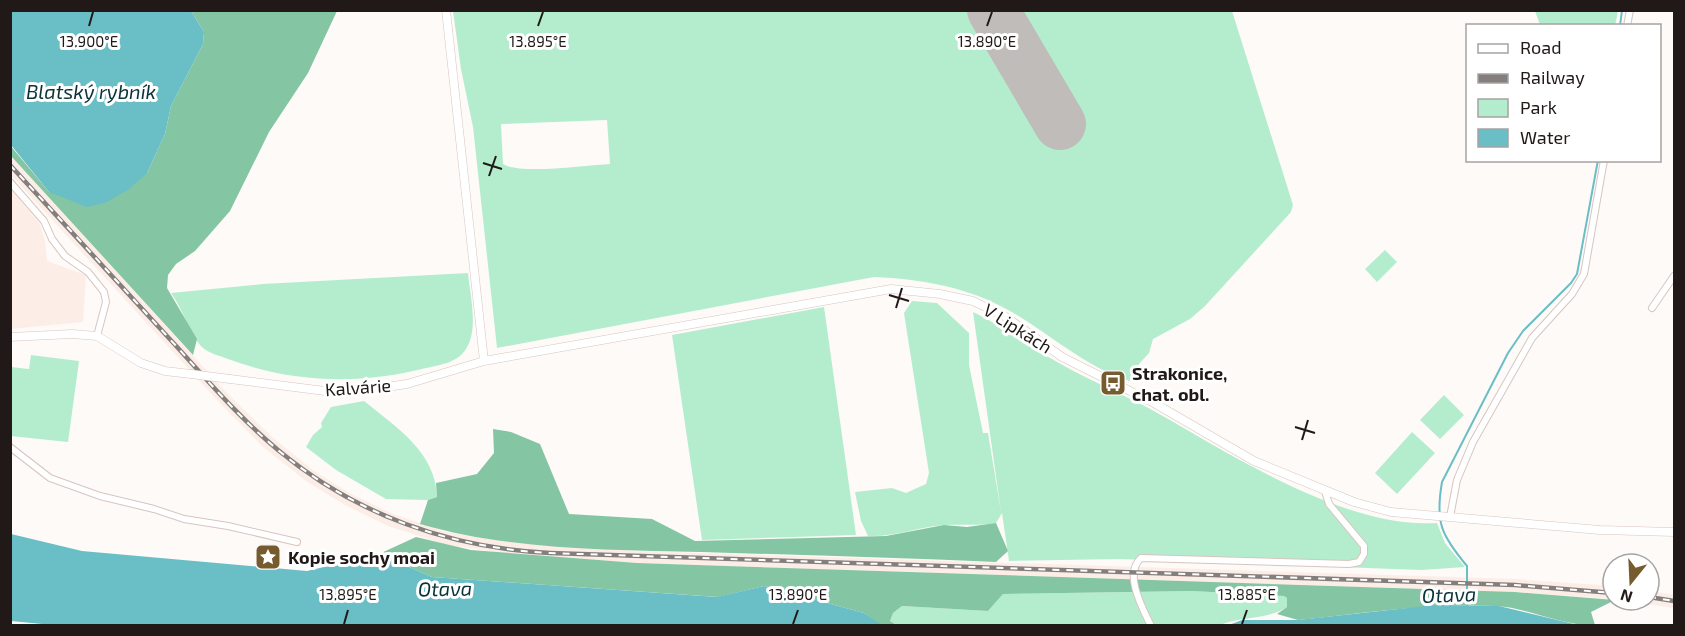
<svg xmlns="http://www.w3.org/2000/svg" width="1685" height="636" font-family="'Exo 2',sans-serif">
<rect width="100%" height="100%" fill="#fdfaf8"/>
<path fill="#fdede7" d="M11 156 227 393 272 437 313 470 351 494 393 514 447 532 510 541 638 551 1515 579 1613 586V599L1515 592 637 563 509 554 444 544 388 526 345 505 306 481 263 447 218 401 11 175Z
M10 188 40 224 45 241 47 261 86 275 83 322 11 329Z
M1649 591 1674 595V608L1620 600H1649Z"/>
<path fill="#b4edce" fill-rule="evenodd" d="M453 11H1232L1293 205 1291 212 1205 306 1190 319 1153 339 1149 353 1139 364 1133 382C1089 370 1049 333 1010 311 968 287 921 279 874 277L497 348 473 127 461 69ZM607 120 610 164C587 165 520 175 503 164L501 124Z
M1535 11H1618L1615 26 1540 25Z
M1385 250 1397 262 1377 282 1365 269Z
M468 273C470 295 479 329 466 349 457 363 440 365 426 368 361 385 292 383 228 359 221 356 210 354 203 348 191 337 183 309 171 293L263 284Z
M912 301 937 303 969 333V365L983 433H988L1001 512 973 312C1003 326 1029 347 1059 363 1092 382 1128 396 1161 415 1237 458 1347 529 1437 523L1445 543 1465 567 1422 570 1119 559 1009 561 1002 513 996 523C978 526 962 524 944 525 918 527 896 537 868 536L861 521 855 492 892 488 906 493 926 484 929 473 904 313Z
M824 307 856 535 702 540 672 335Z
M31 355 79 361 68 442 11 436V367L29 369Z
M1444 395 1464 415 1440 439 1420 420Z
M364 401C396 427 436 452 437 497L428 500 386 499 336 470 306 447 313 435 322 427 321 423 331 407Z
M1412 432 1435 453 1397 494 1375 473Z
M1192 591 1284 596 1287 598V607C1267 620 1242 616 1220 625L896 626 890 621 893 613 902 606 988 611 1003 594Z"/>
<path fill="#84c5a3" d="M191 11H337L308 73 269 132 230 211 195 251 176 264 168 275 167 288 197 339 193 355 11 156 10 145 49 192 147 173 165 134 171 106 203 44 204 32Z
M493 429 511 432 540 444 569 514 652 519 695 541 886 536 944 525 967 527 996 523 1008 551 996 562C898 558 799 555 701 552 608 550 510 550 420 524L428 500 437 497 436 483 477 474 494 453Z
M416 537 471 550 637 563 1515 592 1615 600 1591 612 1595 625C1561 626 1530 608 1496 606 1429 603 1364 613 1298 620L1277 614 1287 607V598L1284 596 1192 591 1003 594 988 611 902 606 893 613 890 621 896 625 882 626 864 613 764 586 718 597 432 577 379 554Z"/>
<path fill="#6abec6" d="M10 11H191L204 32 203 44 171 106 165 134 147 173 129 189 105 203 87 207 49 192 11 145Z
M11 534 82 551 307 571 379 554 432 577 717 597 764 586 864 613 882 625 63 626 11 621Z
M1435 605 1499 606 1578 625H1229L1242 620H1298Z"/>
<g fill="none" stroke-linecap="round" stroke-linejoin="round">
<path stroke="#6abec6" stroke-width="2" d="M1620 26 1622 10
M1467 608V566C1441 535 1435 522 1442 482L1508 353 1523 331 1571 283 1577 274 1598 160"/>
<path stroke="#c0bcba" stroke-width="52" d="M993 10 1060 124"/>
<g stroke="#d8c5be" stroke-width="8">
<path id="minor" d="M1627 26 1630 10
M10 182 44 221 52 239 65 256 88 272 104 292 106 302 97 336
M1652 308 1674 276
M10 447 50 478 100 496 154 509 184 519 228 526 297 542
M1450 517 1457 480 1473 442 1532 338 1572 294 1584 274 1604 160
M1151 626C1143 609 1123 574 1141 558L1349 564 1359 562 1364 554V546L1329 504 1325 491"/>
</g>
<g stroke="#d8c5be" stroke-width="9">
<path id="tertiary" d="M446 10 484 361
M10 337 72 334 97 336 141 363 165 371 191 374
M230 379 325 391 366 390 407 384 484 361 891 289 940 294 973 301 1006 317 1062 357 1154 403 1254 461 1354 502 1391 512 1600 530 1674 532"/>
</g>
<use href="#minor" stroke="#fff" stroke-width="6"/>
<use href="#tertiary" stroke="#fff" stroke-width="8"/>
<g stroke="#847f7d" stroke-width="4.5">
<path id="rail" d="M10 165C63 222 115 279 167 336 203 375 237 416 278 450 356 515 450 548 550 553L1515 585 1613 593
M1649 597 1674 601"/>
</g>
<use href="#rail" stroke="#fff" stroke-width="2" stroke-dasharray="7" stroke-linecap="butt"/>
<g stroke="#d8c5be" stroke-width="9" stroke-linecap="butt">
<path id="tertiary-bridge" d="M191 374 230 379"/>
</g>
<use href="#tertiary-bridge" stroke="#fff" stroke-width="8"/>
</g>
<path fill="none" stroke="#201917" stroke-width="2" d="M89 26 93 12M538 26 543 12M987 26 992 12M483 163 502 169M489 176 496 156M889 295 909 301M896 308 902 288M1295 427 1315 433M1302 440 1308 420M344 624 348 610M793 624 798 610M1242 624 1247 610"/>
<defs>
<g id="bus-square" transform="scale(1.35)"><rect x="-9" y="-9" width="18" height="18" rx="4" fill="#755b2d" stroke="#fff"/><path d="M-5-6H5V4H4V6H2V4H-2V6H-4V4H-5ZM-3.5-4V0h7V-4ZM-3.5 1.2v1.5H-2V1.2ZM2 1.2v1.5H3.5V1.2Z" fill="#fff"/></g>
<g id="sight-square" transform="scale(1.35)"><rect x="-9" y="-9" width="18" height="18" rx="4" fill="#755b2d" stroke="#fff"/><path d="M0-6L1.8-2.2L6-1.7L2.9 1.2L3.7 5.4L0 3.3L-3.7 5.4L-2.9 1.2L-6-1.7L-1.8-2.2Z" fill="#fff"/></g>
</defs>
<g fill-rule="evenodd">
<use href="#bus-square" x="1113" y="383"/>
<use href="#sight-square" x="268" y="557"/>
</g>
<g text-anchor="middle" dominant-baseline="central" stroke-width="6" stroke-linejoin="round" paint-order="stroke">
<g font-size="18" fill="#201917" stroke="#fff">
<text transform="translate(1018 328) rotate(32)">V Lipkách</text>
<text transform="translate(358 387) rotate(-4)">Kalvárie</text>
</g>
<g font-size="18" font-weight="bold" fill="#201917" stroke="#fff" text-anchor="start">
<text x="1132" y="373">Strakonice,<tspan x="1132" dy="21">chat. obl.</tspan></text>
<text x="288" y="557">Kopie sochy moai</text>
</g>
<g font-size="20" font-style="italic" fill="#0a3438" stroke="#fff">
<text x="91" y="91">Blatský rybník</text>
<text transform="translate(445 588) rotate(-1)">Otava</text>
<text transform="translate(1449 594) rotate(-2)">Otava</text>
</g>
</g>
<g font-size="15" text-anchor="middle" fill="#201917" stroke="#fff" stroke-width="6" stroke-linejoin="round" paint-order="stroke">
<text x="89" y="47">13.900°E</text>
<text x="538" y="47">13.895°E</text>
<text x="987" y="47">13.890°E</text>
<text x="348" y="600">13.895°E</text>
<text x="798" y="600">13.890°E</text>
<text x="1247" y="600">13.885°E</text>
</g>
<rect width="1685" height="636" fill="none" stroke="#201917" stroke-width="24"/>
<rect x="1466" y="24" width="195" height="138" fill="#ffffff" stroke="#a6a3a2" stroke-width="1.5"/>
<rect x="1478" y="44" width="30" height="9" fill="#ffffff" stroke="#a6a3a2" stroke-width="1.5"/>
<text x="1520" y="54" font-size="18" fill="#201917">Road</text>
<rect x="1478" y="74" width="30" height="9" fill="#847f7d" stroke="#a6a3a2" stroke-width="1.5"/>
<text x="1520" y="84" font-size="18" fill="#201917">Railway</text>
<rect x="1478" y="99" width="30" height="18" fill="#b4edce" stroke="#a6a3a2" stroke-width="1.5"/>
<text x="1520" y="114" font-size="18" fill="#201917">Park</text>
<rect x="1478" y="129" width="30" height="18" fill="#6abec6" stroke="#a6a3a2" stroke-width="1.5"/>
<text x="1520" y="144" font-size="18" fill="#201917">Water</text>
<g transform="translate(1631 582) rotate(198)"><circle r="28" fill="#ffffff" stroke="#a6a3a2" stroke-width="1.5"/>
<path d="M0-4.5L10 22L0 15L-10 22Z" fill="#755b2d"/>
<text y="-9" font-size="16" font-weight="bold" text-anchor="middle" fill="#201917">N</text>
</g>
</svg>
